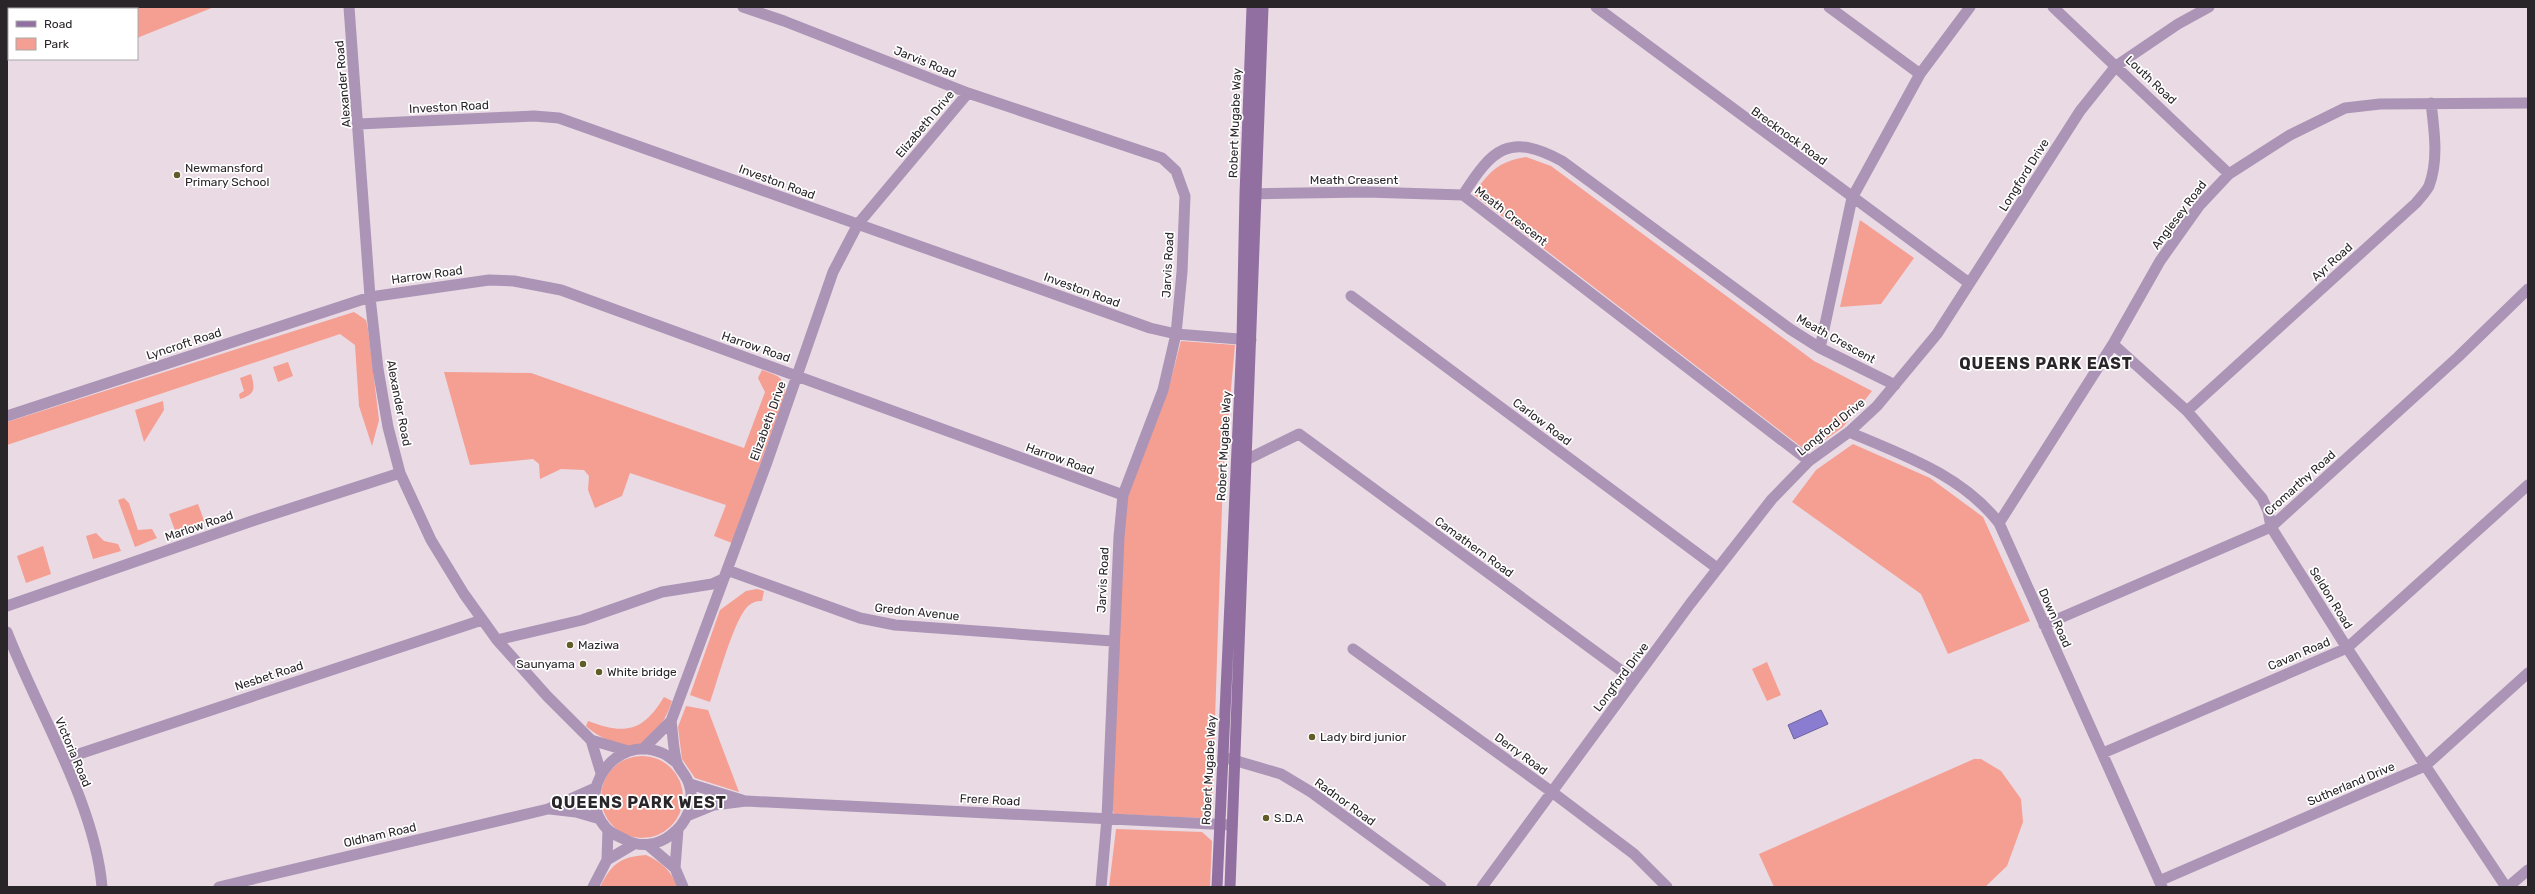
<svg xmlns="http://www.w3.org/2000/svg" width="2535" height="894" font-family="Rubik,sans-serif">
<rect width="100%" height="100%" fill="#e9dae4"/>
<path fill="#f59e92" d="M75 7H214L137 38V9H76Z
M1526 157 1551 166 1814 361 1872 391 1843 427 1808 452 1473 194C1491 171 1497 162 1526 157Z
M1860 220 1914 258 1881 304 1840 307Z
M354 312 366 320 368 329 379 420 372 446 359 406 355 345 340 334 7 445V422Z
M1181 341 1235 345 1223 476 1212 811 1201 818 1114 814 1111 805 1123 538 1128 496 1168 391Z
M288 362 293 376 278 382 273 367Z
M762 370C778 376 785 376 785 395L732 543 714 536 726 505 630 473 622 496 595 508 588 490 589 476 584 470 561 469 540 479 539 464 533 459 470 465 444 372 531 373 744 448 765 392 758 378Z
M251 374C255 388 256 394 240 399L239 394 244 391 240 378Z
M163 401 164 410 144 442 135 410Z
M1853 444 1930 478 1983 517 2030 621 1948 654 1921 594 1792 502 1816 470Z
M124 498 129 503 138 530 152 529 157 538 135 547 118 500Z
M198 504 205 523 176 533 169 514Z
M96 533 104 541 118 544 121 551 93 559 86 536Z
M43 546 51 574 26 583 17 556Z
M757 589 764 591 762 601C756 601 753 602 748 606 733 621 718 680 710 702L690 695 720 610 746 591Z
M1767 662 1781 695 1767 701 1752 669Z
M664 697 672 701C667 717 657 734 642 743 628 753 596 736 586 726L588 721C625 735 643 732 664 697Z
M686 706 708 710 739 792 695 778 682 759 678 727Z
M601 797a41 41 0 1 1 82 0a41 41 0 1 1-82 0Z
M1974 759H1981L2001 771 2021 799 2023 822 2007 866 1985 887H1774L1759 854Z
M1116 829 1202 832 1212 841 1210 887H1109Z
M646 855C662 862 671 871 678 887H600C612 864 619 857 646 855Z"/>
<path fill="#8a7dd1" stroke="#6d639f" d="M1821 710 1828 724 1794 739 1788 725Z"/>
<g fill="none" stroke-linecap="round" stroke-linejoin="round">
<path stroke="#ab94b6" stroke-width="11" d="M349 7 370 297 378 369 388 427 400 473 431 540 464 594 497 640 547 696 591 740 601 773
M743 7 784 21 968 93 1162 158 1176 171 1185 196 1182 272 1176 334 1163 390 1123 495 1119 537 1107 818 1101 887
M1596 7 1969 283
M1829 7 1920 74
M2053 7 2229 174
M359 124 534 116 559 118 1150 328 1176 334 1251 340
M1247 194 1366 192 1463 195
M1351 296 1717 568
M2113 344 2187 411 2262 498 2268 511 2271 527 2347 648 2506 887
M1820 348 1852 198 1920 74 1970 7
M2187 411 2416 203C2420 198 2426 192 2429 186 2439 160 2434 129 2431 103
M7 416 370 297 489 280 514 281 561 290 1123 495
M1849 432C1903 455 1962 475 1999 523L2162 887
M1246 460 1299 434 1634 680
M1809 461 1463 195C1492 149 1509 132 1562 161L1790 329 1820 348 1895 385
M1999 523 2113 344 2160 261 2199 206 2229 174 2290 135 2345 108 2380 104 2528 103
M727 570 860 618 895 625 1112 641
M7 606 255 520 400 473
M2044 625 2271 527 2458 357 2528 289
M7 632C37 710 95 803 102 887
M497 640 582 620 662 592 712 584 723 579
M1353 649 1552 792 1634 854 1667 887
M671 721C673 734 673 750 677 763 680 770 687 776 689 784 696 803 686 824 671 835 658 845 641 848 626 840 620 837 612 834 607 829 573 793 616 732 662 753 667 755 673 760 677 763
M591 740 628 751
M643 749 671 721 767 462 833 272 858 224 968 93
M2103 753 2347 648 2528 485
M1223 757 1281 774 1311 792 1441 887
M64 759 482 620
M690 784 742 800
M550 809 576 812 600 819
M687 816 714 805 746 801 1232 825
M678 829 675 868 683 887
M648 845 675 868
M607 860 634 844
M2159 881 2425 766 2528 673
M219 887 548 809 595 788
M593 887 607 860 608 830
M1482 887 1690 604 1772 499 1809 461 1849 432 1877 406 1937 334 2080 111 2116 66 2178 24 2209 7
M2508 887 2528 870"/>
<path stroke="#916fa1" stroke-width="11" d="M1217 887 1242 340 1245 194 1252 7
M1230 887 1263 7"/>
</g>
<g fill="#625c28" stroke="#fff" stroke-width="1.5">
<circle cx="177" cy="175" r="4"/>
<circle cx="570" cy="645" r="4"/>
<circle cx="583" cy="664" r="4"/>
<circle cx="599" cy="672" r="4"/>
<circle cx="1312" cy="737" r="4"/>
<circle cx="1266" cy="818" r="4"/>
</g>
<g text-anchor="middle" dominant-baseline="central" stroke-width="3.5" stroke-linejoin="round" paint-order="stroke">
<g font-size="12" fill="#2a2529" stroke="#fff">
<text transform="translate(925 62) rotate(22)">Jarvis Road</text>
<text transform="translate(2151 80) rotate(43)">Louth Road</text>
<text transform="translate(343 84) rotate(-95)">Alexander Road</text>
<text transform="translate(449 107) rotate(-3)">Investon Road</text>
<text transform="translate(1235 123) rotate(-88)">Robert Mugabe Way</text>
<text transform="translate(925 124) rotate(-50)">Elizabeth Drive</text>
<text transform="translate(1789 136) rotate(36)">Brecknock Road</text>
<text transform="translate(2024 175) rotate(-58)">Longford Drive</text>
<text x="1354" y="180">Meath Creasent</text>
<text transform="translate(777 182) rotate(20)">Investon Road</text>
<text transform="translate(2179 215) rotate(-53)">Anglesey Road</text>
<text transform="translate(1511 216) rotate(38)">Meath Crescent</text>
<text transform="translate(2332 262) rotate(-42)">Ayr Road</text>
<text transform="translate(1168 265) rotate(-87)">Jarvis Road</text>
<text transform="translate(427 275) rotate(-8)">Harrow Road</text>
<text transform="translate(1082 290) rotate(20)">Investon Road</text>
<text transform="translate(1836 339) rotate(29)">Meath Crescent</text>
<text transform="translate(184 344) rotate(-18)">Lyncroft Road</text>
<text transform="translate(756 347) rotate(19)">Harrow Road</text>
<text transform="translate(399 403) rotate(79)">Alexander Road</text>
<text transform="translate(768 421) rotate(-70)">Elizabeth Drive</text>
<text transform="translate(1542 422) rotate(37)">Carlow Road</text>
<text transform="translate(1831 427) rotate(-39)">Longford Drive</text>
<text transform="translate(1224 446) rotate(-87)">Robert Mugabe Way</text>
<text transform="translate(1060 459) rotate(20)">Harrow Road</text>
<text transform="translate(2300 483) rotate(-42)">Cromarthy Road</text>
<text transform="translate(199 526) rotate(-19)">Marlow Road</text>
<text transform="translate(1474 547) rotate(36)">Camathern Road</text>
<text transform="translate(1103 580) rotate(-87)">Jarvis Road</text>
<text transform="translate(2331 598) rotate(58)">Seldon Road</text>
<text transform="translate(917 612) rotate(6)">Gredon Avenue</text>
<text transform="translate(2055 618) rotate(66)">Down Road</text>
<text transform="translate(2299 654) rotate(-23)">Cavan Road</text>
<text transform="translate(269 676) rotate(-18)">Nesbet Road</text>
<text transform="translate(1621 677) rotate(-53)">Longford Drive</text>
<text transform="translate(73 752) rotate(67)">Victoria Road</text>
<text transform="translate(1521 754) rotate(36)">Derry Road</text>
<text transform="translate(1209 770) rotate(-87)">Robert Mugabe Way</text>
<text transform="translate(2351 784) rotate(-23)">Sutherland Drive</text>
<text transform="translate(990 800) rotate(3)">Frere Road</text>
<text transform="translate(1345 802) rotate(36)">Radnor Road</text>
<text transform="translate(380 835) rotate(-13)">Oldham Road</text>
</g>
<g font-size="12" fill="#2a2529" stroke="#fff" text-anchor="start">
<text x="185" y="168">Newmansford<tspan x="185" dy="14">Primary School</tspan></text>
<text x="578" y="645">Maziwa</text>
<text x="575" y="664" text-anchor="end">Saunyama</text>
<text x="607" y="672">White bridge</text>
<text x="1320" y="737">Lady bird junior</text>
<text x="1274" y="818">S.D.A</text>
</g>
<g font-size="16" font-weight="bold" letter-spacing="1" fill="#2a2529" stroke="#fff">
<text x="2046" y="363">QUEENS PARK EAST</text>
<text x="639" y="802">QUEENS PARK WEST</text>
</g>
</g>
<rect width="2535" height="894" fill="none" stroke="#2a2529" stroke-width="16"/>
<rect x="8" y="8" width="130" height="52" fill="#ffffff" stroke="#aaa8a9"/>
<rect x="16" y="21" width="20" height="6" fill="#916fa1" stroke="#aaa8a9"/>
<text x="44" y="28" font-size="12" fill="#2a2529">Road</text>
<rect x="16" y="38" width="20" height="12" fill="#f59e92" stroke="#aaa8a9"/>
<text x="44" y="48" font-size="12" fill="#2a2529">Park</text>
</svg>
